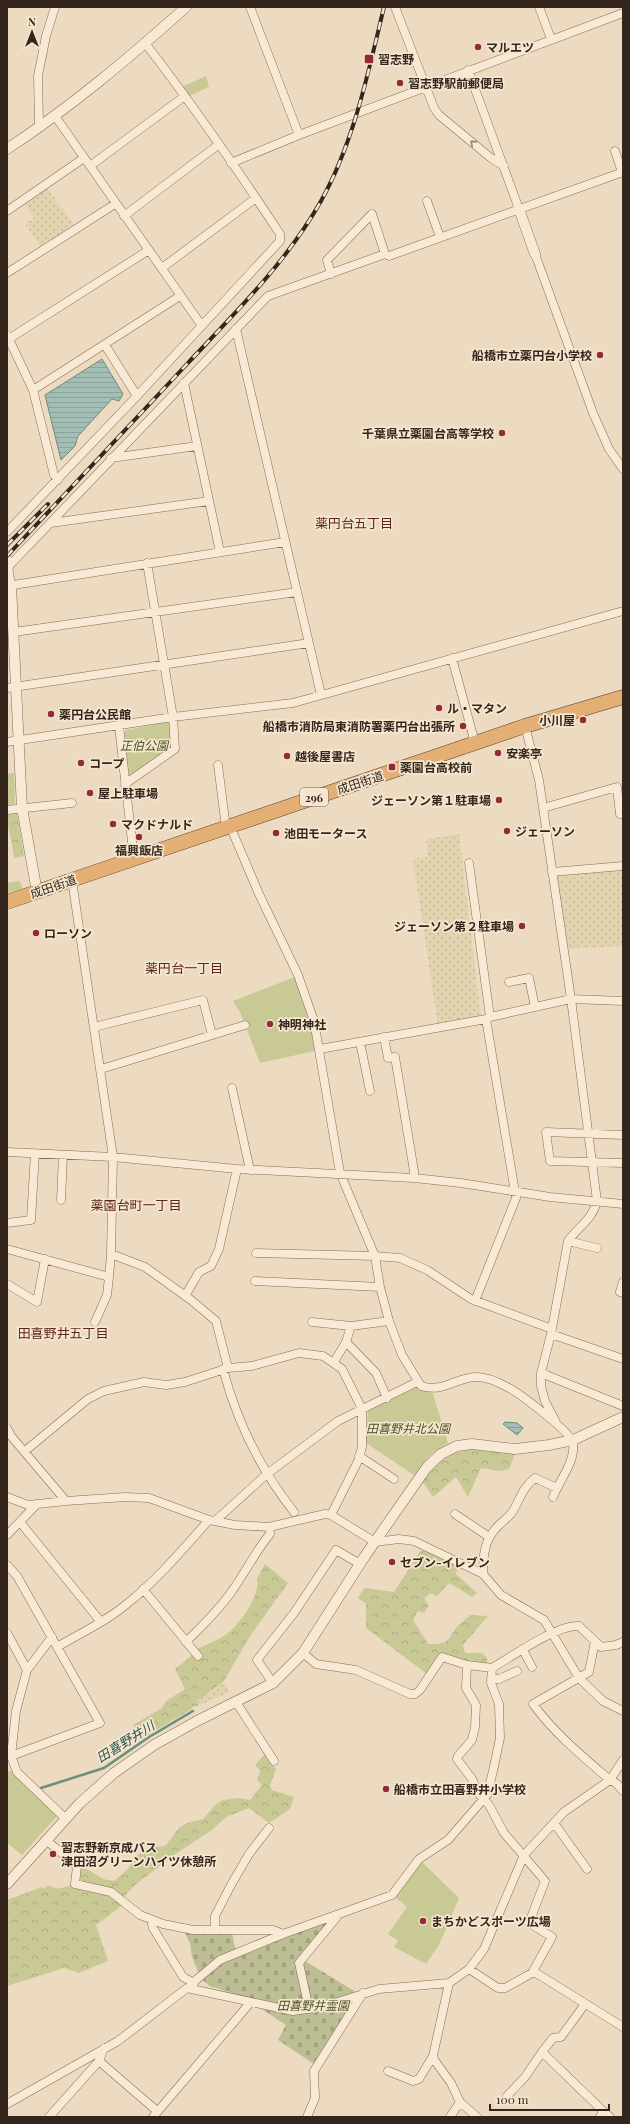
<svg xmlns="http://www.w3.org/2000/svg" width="630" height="2124" font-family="'Playfair Display','Noto Sans JP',serif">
<defs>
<pattern id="farmland-dots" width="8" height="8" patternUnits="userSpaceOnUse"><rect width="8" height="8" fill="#e1d4ae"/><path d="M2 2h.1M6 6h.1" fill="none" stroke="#c2b695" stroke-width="1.8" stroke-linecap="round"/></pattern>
<pattern id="forest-crowns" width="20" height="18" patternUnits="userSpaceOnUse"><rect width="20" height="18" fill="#c8c995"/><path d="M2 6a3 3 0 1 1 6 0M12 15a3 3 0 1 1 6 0" fill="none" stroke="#acac80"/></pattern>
<pattern id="cemetery-stones" width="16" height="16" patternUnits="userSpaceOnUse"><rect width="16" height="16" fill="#bdbe94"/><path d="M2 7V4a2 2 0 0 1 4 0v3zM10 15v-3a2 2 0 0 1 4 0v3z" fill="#a3a37f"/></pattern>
<pattern id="water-rules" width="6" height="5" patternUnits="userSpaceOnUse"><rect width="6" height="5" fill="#a3beb4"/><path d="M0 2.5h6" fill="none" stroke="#8da39a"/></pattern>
</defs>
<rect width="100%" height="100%" fill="#ecdbc0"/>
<path fill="url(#farmland-dots)" d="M47 188 75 226 41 247 25 224 34 218 25 204Z
M459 834 481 1018 438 1026 413 859 428 857 426 839Z
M623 869V946L567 949 555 875Z
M224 1681 229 1692 198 1706 196 1701Z"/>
<path fill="#c8c995" d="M206 76 209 87 189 96 182 87Z
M167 722 170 724 172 748 129 776 124 733 126 730Z
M14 773 15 804 7 805V774Z
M295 977 312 1022 319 1050 260 1063 240 1012 233 1001Z
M418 1387 433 1394 448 1443 431 1454 414 1475 366 1443 368 1410Z
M7 1771H13L57 1816 22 1855 7 1843Z
M421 1861 459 1898 439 1945 426 1964 394 1947 398 1941 388 1934 407 1907 395 1897Z"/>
<path fill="url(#forest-crowns)" d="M17 812 24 856 14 858C13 842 7 829 7 813Z
M19 881 21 883 22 889 7 893V883Z
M471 1449 515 1454 509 1469 500 1471 481 1468 468 1497 456 1477 433 1497 423 1482C439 1461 445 1455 471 1449Z
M421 1550 458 1565 456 1574 477 1593 472 1597 449 1583 437 1596 430 1593 424 1599 429 1605 424 1613 418 1611 413 1620 428 1644C448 1644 446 1643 456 1628 460 1623 466 1620 470 1615L488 1616 463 1645 465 1653H482L487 1658V1665L468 1662 442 1654 427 1674 366 1628V1604L358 1598 364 1588 394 1592Z
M265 1564 288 1583 250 1636 224 1681 196 1701 198 1706 192 1707V1709L141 1739 133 1725 162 1708 166 1701 185 1689 175 1669 192 1655 198 1660 202 1656 197 1649C207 1644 220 1640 228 1633 240 1624 261 1594 257 1579Z
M265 1754 276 1769 270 1785 272 1790 294 1797 290 1809 269 1823 249 1808 226 1817 212 1830 171 1857 134 1886 123 1898 78 1882 81 1865 103 1879 114 1881 127 1870 138 1855 151 1846 160 1847 166 1845 179 1828 187 1823 203 1819 216 1804 223 1800 238 1798 250 1800 262 1785 257 1780 260 1771 255 1765Z
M48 1885C60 1892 62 1886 72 1886 89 1886 111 1896 123 1905L96 1925 108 1961 79 1973 64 1968 7 1986V1900L42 1887 44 1889Z"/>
<path fill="url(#cemetery-stones)" d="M329 1921 300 1958 356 1992 357 2002 314 2064 278 2040 286 2025 242 1996 210 1986 201 1979 192 1957 190 1943 184 1931 232 1932 236 1954Z"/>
<path fill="url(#water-rules)" stroke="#6b8c80" d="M102 359 123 394 119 401 112 399 78 436 75 446 61 460 45 395Z
M505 1422 517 1423 523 1428 517 1435 503 1424Z"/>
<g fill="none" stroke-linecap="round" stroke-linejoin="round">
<path stroke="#6b8c80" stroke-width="2.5" d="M41 1788 104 1768 149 1737 193 1711"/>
<g stroke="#846c59" stroke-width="9">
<path id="minor" d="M250 7 299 135
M395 7 434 108 439 115 491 158 504 166
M539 7 551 39
M468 70 519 209
M55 116 202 326
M41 127 39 123 38 76 46 36 55 7
M615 151 622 172
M231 163 299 135 623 13
M90 166 185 96
M427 201 440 237
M7 211 84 158
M124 216 218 145
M535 254 593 413 609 449 623 469
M162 268 256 198
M7 273 115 204
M331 274 327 260 372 214 385 254
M236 329 321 695
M7 335 33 390 54 475 58 480
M7 340 149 250
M105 345 137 396
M184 383 220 552
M33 390 180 296
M111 458 197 446
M51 523 209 501
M7 532 137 396 280 241V234C237 169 193 105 145 43
M7 558 11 586
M8 567 268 296 385 254 389 256 623 172
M7 586 285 542
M14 632 297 592
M452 658 475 743
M7 688 309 643
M119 726 134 859
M525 726 539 780 571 999 597 1201C593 1219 578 1227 568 1241L551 1334 541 1373V1386L545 1401 555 1420
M7 742 173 717 293 703 623 611
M218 765 226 828
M125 784 175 749 173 717 147 563
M543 808 617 787 620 814H623
M7 810 72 803
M230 826 259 894 298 975 314 1021 340 1173 375 1256 380 1287 389 1321 402 1355 421 1386C444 1393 456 1377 477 1377 487 1377 500 1383 509 1388 519 1393 572 1433 573 1443 576 1461 559 1481 553 1497
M469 863 490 1017
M552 872 623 866
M509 982 529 978 535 1007
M94 1027 203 1000 212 1035
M384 1037 388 1058 395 1057 414 1171V1178
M360 1042 370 1091
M320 1049 486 1019 490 1017 571 999 623 1001
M101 1069 245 1025
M232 1088 250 1170
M623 1135 546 1132 550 1161 623 1163
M7 1152 113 1157 237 1169 414 1178 461 1183 550 1197 623 1204
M61 1200 63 1155
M7 1223 31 1220 35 1153
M568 1241 597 1248
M7 1249 109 1277 111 1254 113 1157 72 880
M256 1253 375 1256 400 1258 427 1270 471 1299 552 1329
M111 1254 145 1267 191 1300 216 1321 228 1368
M255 1281 380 1287
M623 1282 620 1292 623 1293
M7 1284 37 1302 45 1259
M185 1296 199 1272 211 1266 219 1249 237 1169
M475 1301 516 1198 486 1019
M95 1322 107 1295 109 1277
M312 1322 351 1326
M551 1334 623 1359
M346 1342 376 1373 387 1398
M334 1362 346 1342 351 1326 389 1321
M223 1369C237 1422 260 1469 294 1512
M541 1373 623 1406
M7 1428 11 1436 66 1501
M25 1451 88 1399 104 1391 144 1382 166 1385 185 1382 228 1368 252 1366 299 1353 323 1356 342 1369 362 1409V1447L359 1459 331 1515
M359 1456 394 1479
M7 1497 28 1505 66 1501 125 1497 149 1498 209 1520 235 1525 269 1527 325 1514 331 1515 375 1542 399 1539 414 1541 483 1574 501 1595 544 1620 579 1678 603 1701 623 1711
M455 1514 489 1537
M215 1521 267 1474 338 1421 417 1382
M20 1522 101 1622
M7 1535 37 1504
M7 1565 17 1576 100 1723 11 1756
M483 1574C483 1556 484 1540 498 1526 503 1521 509 1517 513 1511 520 1499 523 1487 535 1478L557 1488
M143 1589 198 1656
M7 1633 27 1670
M52 1637 27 1670 16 1711 11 1756 17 1772 66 1819
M595 1641 589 1672 533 1704C555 1734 582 1756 610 1780L616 1783 623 1791
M186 1642C202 1626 219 1610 232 1591 245 1573 255 1552 270 1534L269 1527
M57 1647C81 1633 107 1621 128 1603 158 1579 183 1549 209 1520
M523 1650 532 1667
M303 1653 316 1664 356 1670 410 1694H415L420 1690 442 1657 467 1665 492 1668
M467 1665 466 1688 476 1705 475 1727 472 1740 458 1756 457 1759 472 1779 479 1794 489 1805 504 1833 545 1881 529 1923 552 1937 532 1973
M491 1679H499L517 1671
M273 1683 257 1660 294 1613 336 1550 360 1564
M236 1702 274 1761
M554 1823 587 1869
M46 1840 77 1866 75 1884 111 1892 140 1915 163 1924 193 1930H273L283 1934
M151 1920 153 1928 183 1977 194 1983
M215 1930V1916L231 1885 249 1854 269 1828
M469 1969 498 1988H505L532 1973H536L623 2027
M449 1983 433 2056 435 2061 451 2083 460 2102 450 2117
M191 1988 196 1980 220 1960 283 1934 392 1895 419 1859 448 1840 487 1795 493 1771 500 1738 499 1704 491 1683 492 1668C511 1657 558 1624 579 1626L601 1647 616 1645 623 1642
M585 2004 561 2037 553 2038 542 2052 603 2111 600 2117
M309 2009 299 1963 337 1917
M99 2061 157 2111
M388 2071 413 2081 419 2079 433 2056
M507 2096 525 2077 542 2052
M460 2102 477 2117
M7 2104 118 2041 187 1988 293 2011 322 2007 379 1989 449 1983 469 1969 484 1949 524 1855 564 1812 610 1780 623 1760
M603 2111 610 2117
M49 2117 99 2061 104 2048
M153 2117 250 2003
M307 2117 315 2098 314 2071 363 1993"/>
</g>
<g stroke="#846c59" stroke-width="11">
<path id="tertiary" d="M7 149C71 107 129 58 186 7
M519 209 535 254
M11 586 22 808 37 892
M7 1884 80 1803 114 1773 154 1745 197 1721 273 1683 303 1653 365 1556 427 1467 441 1454 457 1446 472 1444 515 1449 549 1445 573 1440 623 1417"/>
</g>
<g stroke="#523b2d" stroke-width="15">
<path id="trunk" d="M7 902 525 726 623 697"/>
</g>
<use href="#minor" stroke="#f7e9d3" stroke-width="8"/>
<use href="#tertiary" stroke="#f7e9d3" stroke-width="10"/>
<use href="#trunk" stroke="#e4af75" stroke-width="14"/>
<g stroke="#34261d" stroke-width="4">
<path id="rail" d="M7 545 48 504
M7 556C67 492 127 428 187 364 235 313 286 263 321 201 354 142 368 73 384 7"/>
</g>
<use href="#rail" stroke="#f4e6cf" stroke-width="2.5" stroke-dasharray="8" stroke-linecap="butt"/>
</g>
<defs><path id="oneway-chevron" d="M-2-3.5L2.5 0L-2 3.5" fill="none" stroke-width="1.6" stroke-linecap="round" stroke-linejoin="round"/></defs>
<use stroke="#968878" href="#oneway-chevron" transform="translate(473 143) rotate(-140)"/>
<g fill="#912b35" stroke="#f4e6cf" stroke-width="1.5">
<circle cx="478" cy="47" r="4"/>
<rect x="364" y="54" width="10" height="10" rx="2"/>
<circle cx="400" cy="83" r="4"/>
<circle cx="600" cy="355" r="4"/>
<circle cx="502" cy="433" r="4"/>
<circle cx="439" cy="708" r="4"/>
<circle cx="51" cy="714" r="4"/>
<circle cx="583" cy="720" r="4"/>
<circle cx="463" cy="726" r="4"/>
<circle cx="498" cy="753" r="4"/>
<circle cx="287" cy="756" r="4"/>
<circle cx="81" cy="763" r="4"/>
<rect x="388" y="763" width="8" height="8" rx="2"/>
<circle cx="90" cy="793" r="4"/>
<circle cx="499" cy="800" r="4"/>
<circle cx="113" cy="824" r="4"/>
<circle cx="507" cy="831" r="4"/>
<circle cx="276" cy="833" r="4"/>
<circle cx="139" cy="837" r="4"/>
<circle cx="522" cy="926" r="4"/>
<circle cx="36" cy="933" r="4"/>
<circle cx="270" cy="1024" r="4"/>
<circle cx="392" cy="1562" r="4"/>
<circle cx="386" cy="1789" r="4"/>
<circle cx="53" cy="1854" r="4"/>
<circle cx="423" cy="1921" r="4"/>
</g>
<g text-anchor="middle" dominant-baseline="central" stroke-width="3.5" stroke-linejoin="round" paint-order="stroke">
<rect fill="#f4e6cf" stroke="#6e6052" stroke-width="1" x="300" y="788" width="28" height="18" rx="3"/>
<g font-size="11" font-weight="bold" fill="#34261d">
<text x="314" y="797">296</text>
</g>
<g font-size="12" font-weight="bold" fill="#34261d" stroke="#f4e6cf" text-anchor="start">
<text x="486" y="47">マルエツ</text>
<text x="378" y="59">習志野</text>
<text x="408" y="83">習志野駅前郵便局</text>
<text x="592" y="355" text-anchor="end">船橋市立薬円台小学校</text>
<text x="494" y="433" text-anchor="end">千葉県立薬園台高等学校</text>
<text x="447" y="708">ル・マタン</text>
<text x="59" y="714">薬円台公民館</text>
<text x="575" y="720" text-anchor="end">小川屋</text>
<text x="455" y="726" text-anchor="end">船橋市消防局東消防署薬円台出張所</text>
<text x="506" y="753">安楽亭</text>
<text x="295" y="756">越後屋書店</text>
<text x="89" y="763">コープ</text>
<text x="400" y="767">薬園台高校前</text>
<text x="98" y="793">屋上駐車場</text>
<text x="491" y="800" text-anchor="end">ジェーソン第１駐車場</text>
<text x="121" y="824">マクドナルド</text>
<text x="515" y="831">ジェーソン</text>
<text x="284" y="833">池田モータース</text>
<text x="139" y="850" text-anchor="middle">福興飯店</text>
<text x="514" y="926" text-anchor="end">ジェーソン第２駐車場</text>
<text x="44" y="933">ローソン</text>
<text x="278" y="1024">神明神社</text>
<text x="400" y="1562">セブン-イレブン</text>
<text x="394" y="1789">船橋市立田喜野井小学校</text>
<text x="61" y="1847">習志野新京成バス<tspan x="61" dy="14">津田沼グリーンハイツ休憩所</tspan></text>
<text x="431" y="1921">まちかどスポーツ広場</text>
</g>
<g font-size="12" font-style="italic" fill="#495024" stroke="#f4e6cf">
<text x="144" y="745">正伯公園</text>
<text x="408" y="1428">田喜野井北公園</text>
<text x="313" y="2005">田喜野井霊園</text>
</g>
<g font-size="12" fill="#34261d" stroke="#f4e6cf">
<text transform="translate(360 782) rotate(-18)">成田街道</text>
<text transform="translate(53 886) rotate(-19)">成田街道</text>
</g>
<g font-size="13" fill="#5f261e" stroke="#f4e6cf">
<text x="354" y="522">薬円台五丁目</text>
<text x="184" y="967">薬円台一丁目</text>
<text x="136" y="1204">薬園台町一丁目</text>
<text x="63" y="1332">田喜野井五丁目</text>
</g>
<g font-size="13" font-style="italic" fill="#2c544e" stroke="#f4e6cf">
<text transform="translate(125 1741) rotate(-32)">田喜野井川</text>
</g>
</g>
<rect width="630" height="2124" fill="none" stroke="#34261d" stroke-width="16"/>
<g transform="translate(32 32)" stroke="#f4e6cf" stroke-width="3" paint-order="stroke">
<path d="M0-3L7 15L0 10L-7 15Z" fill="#34261d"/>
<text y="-6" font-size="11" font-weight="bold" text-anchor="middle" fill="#34261d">N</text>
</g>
<path d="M490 2104v6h119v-6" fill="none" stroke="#34261d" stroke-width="2"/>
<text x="496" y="2104" font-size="12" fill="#34261d" stroke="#f4e6cf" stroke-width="3" paint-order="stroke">100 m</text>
</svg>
